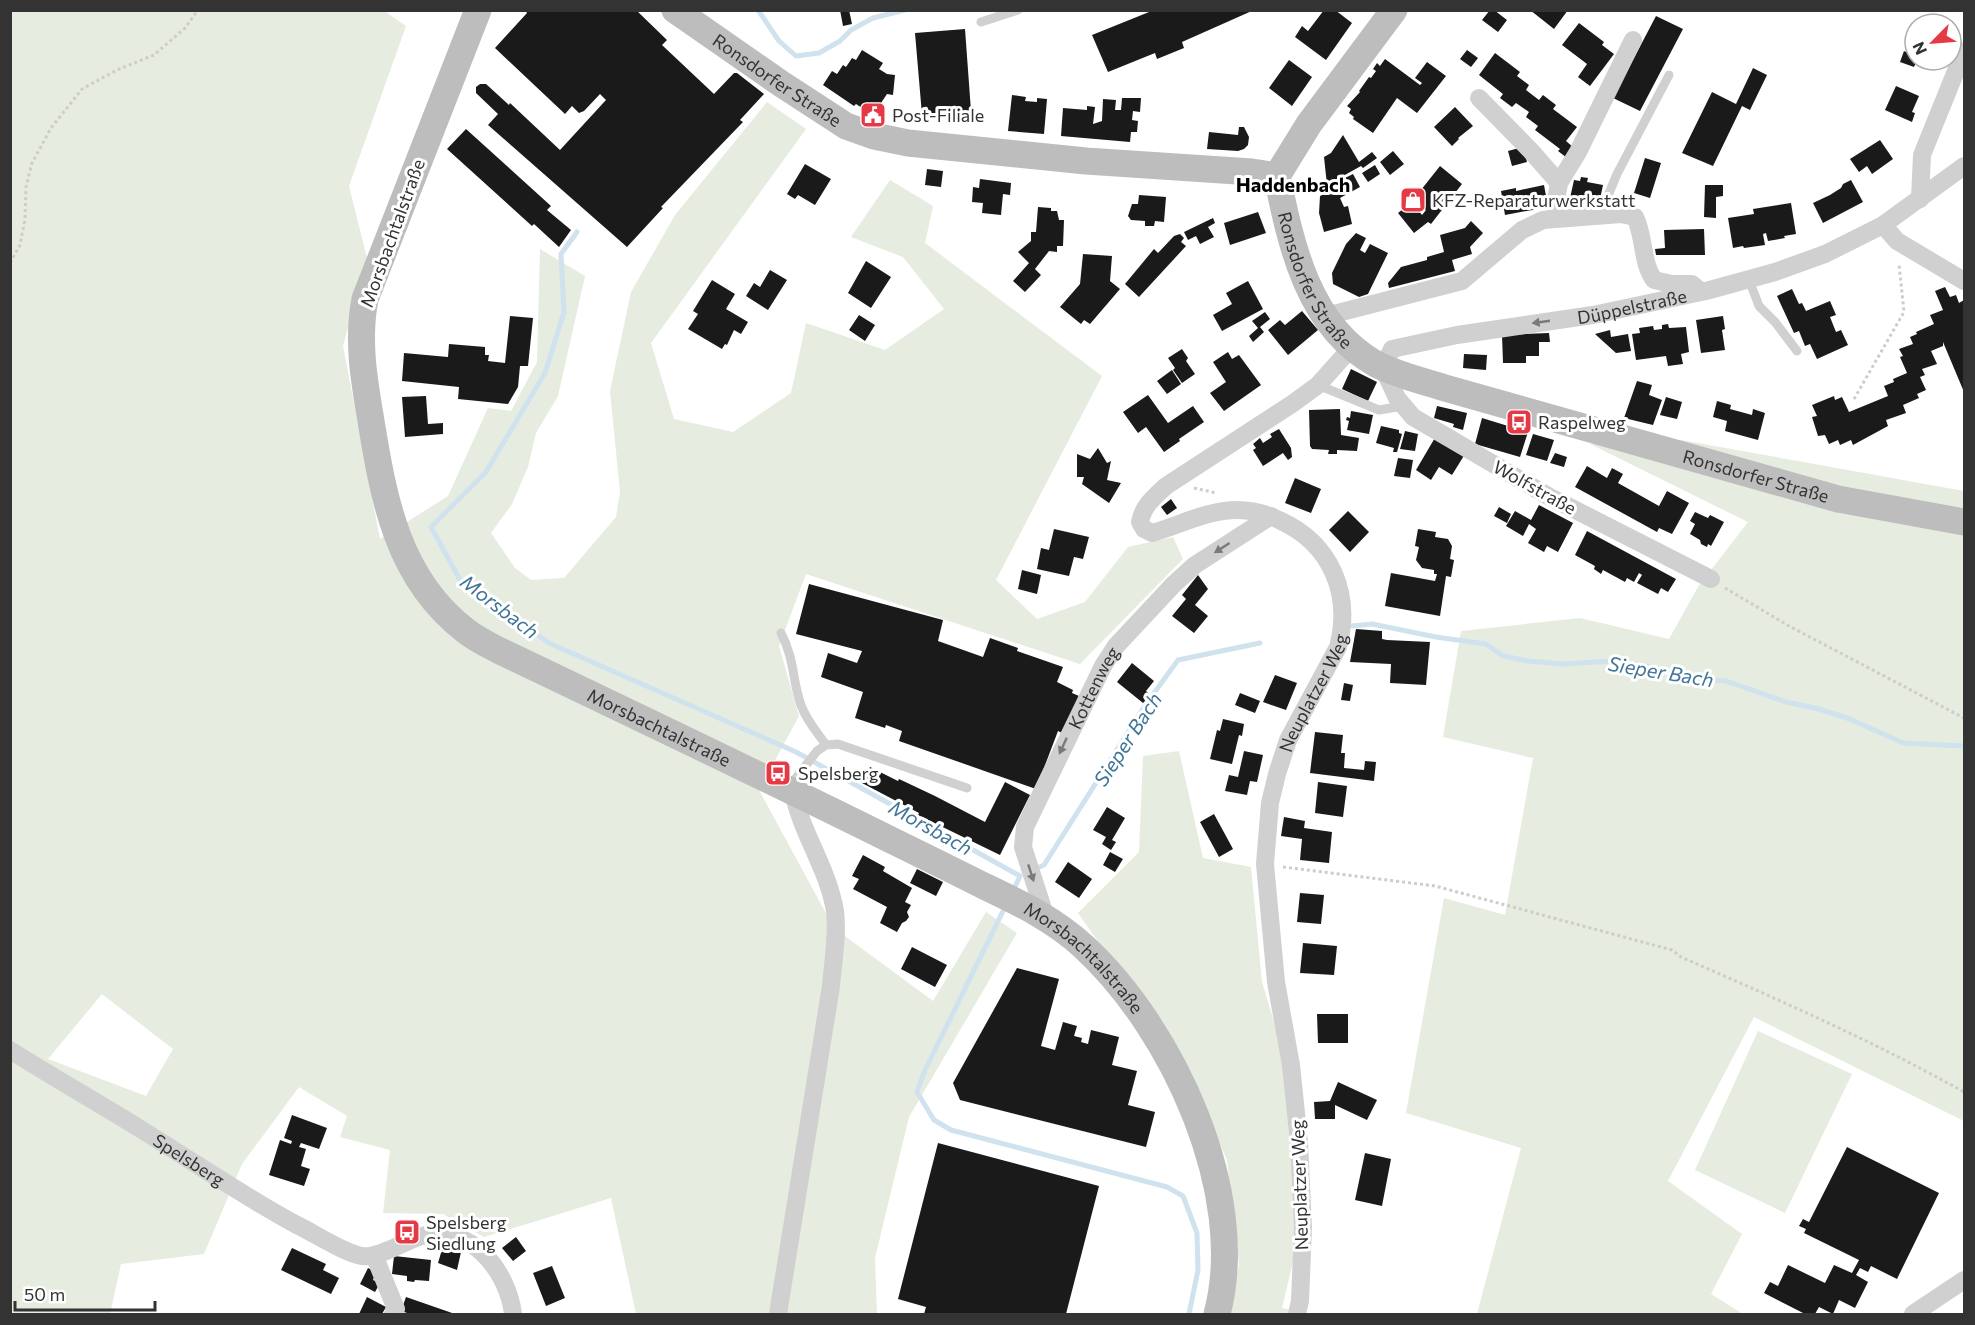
<svg xmlns="http://www.w3.org/2000/svg" width="1975" height="1325" font-family="Commissioner,sans-serif">
<rect width="100%" height="100%" fill="#fff"/>
<path fill="#e6ecdf" fill-rule="evenodd" d="M383 10 406 26 349 186 367 258 343 346 380 539 448 496 488 408 511 411 537 362 540 249 585 276 558 396 536 433 528 467 512 504 491 533 515 568 531 580 564 578 616 517 620 492 610 391 631 292 675 215 767 102 806 129 651 343 674 419 733 432 791 393 806 323 885 350 944 309 903 257 851 237 890 180 933 206 925 243 1102 376 996 580 1037 619 1085 602 1128 547 1173 537 1183 559 1080 664 806 574 779 646 799 716 759 790 834 928 933 1001 986 912 1017 933 909 1117 875 1258 877 1314H636L611 1198 484 1237 443 1214 383 1213 390 1150 340 1137 347 1116 299 1087 242 1164 204 1254 121 1264 110 1314H11L10 11ZM102 994 173 1049 146 1096 48 1059Z
M1681 440 1964 491V1121L1754 1017 1668 1181 1742 1234 1711 1294 1743 1314H1477L1521 1148 1406 1113 1444 898 1505 915 1533 758 1443 737 1461 631 1580 618 1669 639 1698 587 1748 522 1590 444Z
M1179 751 1203 858 1251 867 1262 982 1286 1062 1302 1224 1282 1308 1311 1314H1228L1239 1265 1227 1160 1186 1067 1078 913 1139 852 1143 756Z
M1758 1031 1852 1074 1785 1213 1695 1170Z"/>
<g fill="none" stroke-linecap="round" stroke-linejoin="round">
<path stroke="#cfe2ee" stroke-width="5" d="M758 10 779 41 796 56 819 53 840 41 851 30 873 18 905 10
M577 232 561 254 564 312 545 373 486 472 431 527 460 580 549 643 796 752 1020 876 1013 891
M1352 626 1372 624 1436 637 1486 644 1503 656 1528 661 1562 664 1614 661 1642 665 1696 679 1726 681 1786 702 1819 709 1850 719 1903 743 1964 746
M1033 870 1044 865 1144 707 1178 660 1260 643
M1006 905 925 1070 917 1092 934 1120 951 1130 1167 1187 1183 1196 1197 1233 1198 1270 1189 1314"/>
</g>
<path fill="#1a1a1a" d="M525 10H636L667 40 662 45 714 94 734 73H737L764 94 740 120 743 122 661 207 663 208 627 247 488 125 498 114 476 93V87L480 84H486L509 105 510 103 560 150 606 100 600 94 584 111 579 113 572 106 565 114 495 48 527 13Z
M840 10H849L852 24 843 26Z
M1154 10H1254L1182 42 1184 48 1157 59 1155 53 1108 72 1092 35Z
M1324 10H1335L1352 23 1326 60 1295 37 1302 26 1308 31Z
M1490 10H1494L1507 20 1498 32 1482 20Z
M1530 10H1568L1554 29Z
M1656 16 1683 29 1640 111 1613 98Z
M1579 23 1604 42 1602 45 1614 54 1590 86 1578 77 1587 64 1562 45Z
M965 29 971 111 922 115 915 33Z
M1915 33V60H1917L1914 67 1900 62 1904 51 1908 53Z
M862 50 883 63 879 69 887 74 895 75 893 95 887 94 873 115 856 104 854 106 823 85 832 71 837 74 843 65 846 67 852 58 856 60Z
M1467 50 1478 58 1471 67 1460 59Z
M1495 53 1520 72 1517 76 1529 85 1526 90 1539 100 1543 95 1556 105 1553 109 1577 127 1566 141 1573 147 1567 158 1558 151 1560 149 1535 130 1538 126 1526 117 1529 112 1516 103 1512 107 1500 98 1503 94 1479 75Z
M1385 59 1420 85 1422 83 1415 78 1427 62 1446 76 1417 113 1397 98 1373 133 1353 119 1354 117 1349 113 1351 109 1347 106 1360 92 1359 91 1369 77 1371 78 1376 71 1373 69 1377 63 1380 66Z
M1289 60 1312 77 1292 106 1269 88Z
M1753 68 1767 75 1750 110 1742 106 1713 166 1682 153 1712 92 1736 104Z
M1896 86 1919 96 1912 112 1915 113 1912 122 1885 110Z
M1012 95 1026 97 1025 101 1037 102V98L1047 99 1044 134 1008 131Z
M1122 98H1141L1140 112 1133 111 1132 120 1138 121 1137 132H1131L1130 142 1061 136 1063 108 1087 110V106L1095 107 1093 124 1102 121 1103 99 1116 100 1115 110H1121Z
M1455 107 1473 126 1458 138 1459 139 1452 146 1434 127Z
M1239 127H1244L1249 137 1248 145 1244 149 1238 151 1207 149 1209 132 1238 135Z
M466 129 551 206 547 210 571 230 559 247 534 224 532 226 447 149Z
M1343 135 1359 162 1372 152 1377 158 1363 168 1361 166 1343 176 1345 178 1353 174 1360 187 1340 198 1344 207 1348 206 1352 224 1324 232 1319 213 1320 196 1331 191 1329 187 1341 181 1339 178 1327 185 1324 157 1331 153Z
M1880 140 1893 159 1872 174 1867 166 1859 172 1850 159Z
M1523 147 1527 162 1512 166 1508 151Z
M1393 151 1404 164 1390 175 1380 162Z
M1645 158 1661 163 1650 198 1634 193Z
M805 164 831 179 815 205 798 195 795 199 787 194Z
M1375 165 1380 174 1368 182 1362 173Z
M1440 166 1462 184 1431 224 1428 222 1414 233 1398 213 1412 202 1422 215 1426 210 1413 200Z
M927 169 943 171 941 187 925 185Z
M1581 177 1588 178 1587 182 1603 185 1599 204 1570 198 1574 180 1580 181Z
M980 179 1011 183 1010 195 1003 194 1001 215 982 213 983 203 972 202 973 187 979 188Z
M1851 180 1863 202 1823 223 1813 203 1830 195 1841 188 1843 184Z
M1544 185 1548 207 1505 215 1501 191 1516 188V191Z
M1705 185H1723V196L1716 197V218L1704 217Z
M1139 195 1166 197 1164 222 1155 221 1154 226H1145V221L1131 220 1128 216 1132 204H1138Z
M1791 203 1796 234 1784 236 1785 238 1768 241 1766 233 1763 234 1765 245 1744 248 1743 246 1733 248 1728 218 1754 214 1753 209Z
M1038 207 1051 208V211H1057L1059 220H1064L1063 246H1057V252L1049 251 1035 269 1041 275 1025 292 1013 281 1029 263 1018 252 1031 241V232H1036Z
M1258 212 1266 233 1230 245 1224 223Z
M1213 218 1215 223 1208 227 1214 237 1200 244 1196 236 1188 240 1184 232Z
M1471 221 1483 233 1470 247 1472 254 1452 260 1455 271 1389 288 1388 283 1401 267 1427 260V257L1444 252 1440 235 1465 228Z
M1704 229 1705 255H1656L1655 249 1665 248 1664 230Z
M1356 233 1366 238 1360 250 1365 253 1370 244 1388 253 1368 294 1359 297 1333 284 1332 273 1346 244Z
M1180 234 1184 238 1181 242 1186 246 1139 297 1125 284 1154 249 1158 253 1174 236Z
M1083 254 1112 256 1110 281 1120 289 1090 324 1084 320 1081 324 1060 307 1080 284Z
M866 261 891 277 871 308 848 293Z
M770 270 787 280 768 310 746 296 754 283 760 287Z
M712 280 735 294 726 309 748 322 741 334 734 330 727 345 725 344 722 349 688 329 698 314 693 311Z
M1248 281 1263 309 1222 331 1213 315 1232 304 1226 293Z
M1945 287 1950 297 1956 295 1959 303 1964 300V392L1943 342V346L1931 351 1937 364 1922 369 1925 375 1920 377 1926 390 1917 394 1919 398 1903 405 1906 413 1886 420 1888 426 1853 445 1851 440 1840 445 1838 440 1829 444 1825 435 1818 436 1812 417 1817 416 1812 405 1834 396 1835 400 1842 397 1849 412 1888 396 1884 386 1894 382 1893 379 1907 373 1900 357 1903 356 1899 349 1913 344 1910 337 1917 334 1916 332 1934 324 1930 315 1943 310 1935 291Z
M1792 289 1799 304 1802 303 1806 311 1830 301 1836 315 1830 317 1836 332 1841 330 1848 345 1817 359 1810 344 1805 346 1799 331 1794 333 1777 296Z
M1302 311 1318 330 1288 355 1268 330 1280 320 1285 325Z
M1265 312 1270 319 1260 327 1264 332 1253 342 1249 336 1258 328 1252 321Z
M859 315 875 325 865 341 849 330Z
M510 316 533 318 528 366H520L518 387 508 404 458 399 459 387 402 381 404 353 448 357 449 344 485 347V355H489L488 361 505 363Z
M1723 316 1725 329 1722 330 1725 350 1701 353 1696 320Z
M1668 324 1669 328 1686 327 1689 352 1681 354 1683 364 1668 366 1666 356 1636 360 1632 334 1640 333 1639 328 1653 326 1654 330 1662 329V325Z
M1610 330 1611 337 1628 334 1631 351 1616 353 1595 334Z
M1549 333 1550 342H1539V356H1526V363H1503L1502 335Z
M1182 349 1188 358 1186 361 1195 374 1182 383 1173 370 1175 368 1168 358Z
M1228 352 1232 359 1239 355 1261 385 1224 411 1210 393 1226 382 1213 362Z
M1464 354 1487 355 1486 370 1463 368Z
M1351 369 1377 382 1368 401 1342 389Z
M1172 370 1181 384 1167 394 1157 381Z
M1637 381 1652 385 1649 395 1662 400 1653 425 1624 418Z
M1148 395 1168 423 1193 406 1204 422 1179 439 1180 441 1164 452 1146 427 1138 433 1123 412Z
M426 396 428 424 443 423V434L405 437 402 397Z
M1666 397 1682 402 1677 419 1660 415Z
M1717 401 1731 405 1730 409 1752 415 1753 409 1765 413 1758 440 1725 431 1727 421 1713 417Z
M1437 406 1467 413 1463 430 1453 427 1454 424 1434 418Z
M1340 409 1341 435 1359 438 1357 451 1337 450V454H1328L1329 450 1312 449 1310 446 1309 410Z
M1351 411 1373 415 1369 434 1347 430 1349 421 1346 420 1347 417 1350 418Z
M1482 418 1528 432 1520 457 1475 444Z
M1381 426 1399 430V433L1402 434 1397 452H1393L1394 448 1376 443Z
M1279 429 1291 448 1292 457 1288 460 1283 453 1263 466 1253 450 1256 448 1253 444 1260 438 1263 443 1272 437 1270 434Z
M1405 431 1418 434 1415 451 1400 449Z
M1533 434 1554 440 1547 461 1526 455Z
M1436 436 1465 454 1452 475 1439 467 1431 480 1416 470Z
M1098 448 1107 463 1111 461 1107 480 1121 483 1109 503 1082 484 1084 477H1077V454L1090 459Z
M1555 453 1567 457 1564 467 1550 463Z
M1398 458 1413 460 1410 478 1394 476Z
M1587 466 1607 478 1612 468 1623 474 1618 483 1659 506 1667 491 1689 503 1672 534 1659 528 1657 532 1575 487Z
M1295 478 1321 489 1311 513 1285 503Z
M1171 499 1177 508 1167 515 1161 507Z
M1539 505 1573 523 1558 552 1547 546 1544 552 1528 543 1536 529 1529 524 1523 536 1506 526 1515 511 1531 520Z
M1499 507 1511 514 1507 523 1494 516Z
M1348 511 1369 532 1350 552 1329 530Z
M1695 512 1708 518 1710 515 1724 522 1711 546 1708 544 1707 547 1701 544 1700 540 1690 534 1695 524 1690 521Z
M1054 529 1089 537 1083 559 1074 557 1069 576 1037 569 1041 548 1049 550Z
M1418 529 1436 532 1435 537 1448 539 1452 546 1450 559 1454 560 1451 577 1446 576 1440 616 1385 606 1391 573 1435 581 1437 574H1434V570L1422 568 1416 560 1419 547 1415 546Z
M1587 531 1676 579 1668 592 1661 588 1658 594 1637 583 1642 575 1639 573 1634 582 1627 578 1625 582 1603 570 1601 574 1594 569 1595 566 1575 555Z
M1022 570 1041 575 1037 594 1018 589Z
M1198 575 1208 589 1195 605 1208 616 1194 633 1172 616 1186 599 1182 595Z
M809 584 943 620 938 641 983 657 990 638 1018 648 1017 651 1063 667 1057 682 1073 690 1072 693 1079 696 1062 733 1058 731 1036 789 899 741 902 731 886 725 885 728 855 718 863 692 821 677 828 653 857 663 862 651 796 634Z
M1356 629 1382 631V639L1387 640 1430 642 1426 685 1390 683 1391 664 1350 662Z
M1132 663 1154 681 1146 691 1150 695 1143 703 1117 682Z
M1275 675 1297 683 1286 710 1263 702Z
M1344 683 1353 685 1350 701 1341 700Z
M1240 693 1260 701 1255 713 1235 705Z
M1223 719 1244 724 1242 736 1239 735 1232 764 1210 759 1217 730 1220 731Z
M1315 732 1343 735 1341 753H1345L1344 768 1364 770 1365 761 1376 762 1374 781 1310 773Z
M1244 751 1263 755 1257 782 1250 781 1247 795 1225 791 1229 775 1238 777Z
M870 767 898 781 899 779 935 796 985 822 1005 782 1030 795 1000 855 918 815 919 813 862 783Z
M1318 782 1347 786 1343 817 1315 813Z
M1107 807 1125 818 1112 840 1116 842 1111 850 1102 844 1106 837 1093 830Z
M1214 814 1233 849 1219 857 1200 822Z
M1284 817 1305 821 1304 828 1332 832 1329 863 1300 860 1302 839 1281 836Z
M1110 852 1123 859 1115 872 1103 865Z
M863 855 885 867 883 871 912 888 905 902 911 905 907 912 909 917 906 921 902 923 897 932 880 923 887 907 853 889 859 879 852 876Z
M1068 862 1092 879 1079 898 1055 882Z
M917 869 943 882 936 896 910 883Z
M1300 893 1324 895 1321 924 1297 922Z
M1303 943 1337 946 1334 975 1300 973Z
M912 947 947 965 935 987 901 969Z
M1017 968 1059 979 1041 1046 1055 1050 1063 1022 1077 1026 1074 1036 1082 1038 1081 1042 1088 1044 1091 1030 1119 1037 1112 1065 1137 1071 1128 1105 1155 1112 1146 1147 960 1100 953 1083Z
M1317 1014H1348V1043H1318Z
M1338 1082 1377 1100 1367 1120 1335 1105V1119H1315L1314 1102 1330 1101Z
M292 1115 327 1128 319 1149 301 1143 299 1147 306 1149 301 1166 310 1169 304 1186 269 1175 280 1140 291 1144 292 1141 284 1138Z
M938 1143 1099 1186 1066 1314H924L926 1307 898 1299Z
M1847 1147 1939 1193 1897 1279 1871 1266 1868 1272 1860 1268 1856 1275 1868 1282 1855 1308 1839 1300 1833 1314 1819 1307 1815 1314H1805L1764 1293 1770 1282 1778 1286 1788 1265 1825 1283 1834 1265 1852 1273 1859 1260 1804 1233 1806 1229 1799 1226 1803 1219 1809 1222Z
M1365 1153 1391 1159 1382 1206 1355 1200Z
M516 1237 526 1251 513 1261 502 1248Z
M443 1246 461 1252 457 1270 438 1263Z
M292 1248 326 1264 323 1270 339 1278 331 1294 281 1270Z
M394 1256 431 1260 429 1281 415 1280 414 1282 407 1281V1276L392 1274Z
M552 1266 565 1298 546 1306 533 1273Z
M368 1268 376 1272 373 1280 380 1283 375 1292 360 1284Z
M367 1297 386 1307 382 1314H359Z
M406 1297 455 1314H410L401 1311Z"/>
<g fill="none" stroke-linecap="round" stroke-linejoin="round">
<path stroke="#cdcdcd" stroke-width="3" stroke-dasharray="3 3" stroke-linecap="butt" d="M10 263 20 245 25 219 26 187 32 163 51 128 82 89 117 70 154 55 185 28 198 10
M1854 399 1904 312 1899 264
M1194 488 1216 493
M1725 588 1789 626 1964 718
M1283 867 1435 886 1672 950 1681 957C1777 999 1873 1041 1964 1092"/>
<path stroke="#d0d0d0" stroke-width="9" d="M981 22 1018 10
M1605 215V203L1617 174 1669 75
M1749 280 1759 306 1775 322 1797 351
M1318 385 1379 410 1403 406
M781 633C795 660 792 680 801 705 806 720 817 732 826 745
M789 787 817 751 826 745 838 744 967 788"/>
<g stroke="#d0d0d0" stroke-width="18">
<path d="M1479 98 1531 151 1559 183 1578 152 1633 40"/>
<path d="M1920 199 1922 155 1964 51"/>
<path d="M1557 218 1555 206 1559 183"/>
<path d="M1883 225 1897 241 1964 281"/>
<path d="M1326 316 1462 281 1522 230 1543 220 1621 214 1635 217C1645 237 1641 261 1654 280L1672 284H1692L1700 291"/>
<path id="s1" d="M1711 579 1548 496 1413 417 1397 398 1383 368 1392 349 1457 335 1593 315 1706 291 1775 272 1825 254 1883 225 1964 166"/>
<path id="s2" d="M1046 918 1023 847 1025 827 1103 666 1116 646 1174 584 1195 565 1271 516"/>
<path id="s3" d="M10 1050C54 1078 99 1103 142 1130 194 1162 243 1196 297 1225 314 1233 344 1253 362 1256 378 1259 406 1240 422 1236 470 1223 508 1271 513 1314"/>
<path d="M374 1255 396 1309 393 1314"/>
<path d="M778 1314 831 986C833 961 838 935 835 911 828 868 801 833 793 791"/>
<path id="s4" d="M1297 1314 1300 1301 1303 1228 1299 1142 1291 1065 1276 982 1265 864 1270 803 1277 774 1288 740 1338 647C1352 594 1331 544 1281 521 1267 514 1252 510 1237 510 1208 510 1180 525 1152 533L1144 529 1140 522C1143 506 1154 497 1166 486L1292 404 1318 385 1351 348"/>
<path d="M1913 1314 1964 1280"/>
</g>
<g stroke="#bdbdbd" stroke-width="27">
<path id="s5" d="M478 10 365 299C357 340 364 380 371 421 384 501 398 579 466 631 476 639 487 644 498 650 630 713 762 776 893 841 924 856 954 871 984 886 1020 903 1055 920 1084 947 1173 1029 1249 1194 1217 1314"/>
<path id="s6" d="M675 10 780 83 846 126 874 136 908 143 1086 161 1252 172 1277 176"/>
<path id="s7" d="M1277 176C1291 245 1308 326 1376 364 1397 375 1423 381 1445 388L1838 499 1964 522"/>
<path d="M1277 176 1309 124 1394 10"/>
</g>
</g>
<defs><path id="oneway-solid" d="M-6-.8H1V-3.2L6.5 0L1 3.2V.8H-6Z" transform="scale(1.5)"/></defs>
<g fill="#7a7a7a">
<use href="#oneway-solid" transform="translate(1541 322) rotate(172)"/>
<use href="#oneway-solid" transform="translate(1222 548) rotate(147)"/>
<use href="#oneway-solid" transform="translate(1063 746) rotate(115)"/>
<use href="#oneway-solid" transform="translate(1031 873) rotate(72)"/>
</g>
<defs>
<g id="civic-square" transform="scale(1.35)"><rect x="-9" y="-9" width="18" height="18" rx="4" fill="#e63946" stroke="#fff"/><path d="M-.6-6.5H3V-4.5H.6V-3L4-1V1h2V6H-6V1h2V-1L-.6-3ZM-1.2 2.5V6h2.4V2.5Z" fill="#fff"/></g>
<g id="shop-square" transform="scale(1.35)"><rect x="-9" y="-9" width="18" height="18" rx="4" fill="#e63946" stroke="#fff"/><path d="M-5-2.5h2.3a2.7 3.5 0 0 1 5.4 0H5L5.5 6h-11ZM-1.5-2.5h3a1.5 2.3 0 0 0-3 0Z" fill="#fff"/></g>
<g id="bus-square" transform="scale(1.35)"><rect x="-9" y="-9" width="18" height="18" rx="4" fill="#e63946" stroke="#fff"/><path d="M-5-6H5V4H4V6H2V4H-2V6H-4V4H-5ZM-3.5-4V0h7V-4ZM-3.5 1.2v1.5H-2V1.2ZM2 1.2v1.5H3.5V1.2Z" fill="#fff"/></g>
</defs>
<g fill-rule="evenodd">
<use href="#civic-square" x="873" y="115"/>
<use href="#shop-square" x="1413" y="200"/>
<use href="#bus-square" x="1519" y="422"/>
<use href="#bus-square" x="778" y="773"/>
<use href="#bus-square" x="407" y="1232"/>
</g>
<g text-anchor="middle" dominant-baseline="central" stroke-width="6" stroke-linejoin="round" paint-order="stroke">
<g font-size="18" fill="#333" stroke="#fff">
<text stroke="none"><textPath href="#s6" startOffset="124">Ronsdorfer Straße</textPath></text>
<text transform="translate(392 233) rotate(-70)">Morsbachtalstraße</text>
<text stroke="none"><textPath href="#s7" startOffset="112">Ronsdorfer Straße</textPath></text>
<text stroke="none"><textPath href="#s1" startOffset="662">Düppelstraße</textPath></text>
<text stroke="none"><textPath href="#s7" startOffset="616">Ronsdorfer Straße</textPath></text>
<text transform="translate(1535 487) rotate(29)">Wolfstraße</text>
<text stroke="none"><textPath href="#s2" startOffset="250">Kottenweg</textPath></text>
<text stroke="none"><textPath href="#s4" startOffset="633">Neuplatzer Weg</textPath></text>
<text stroke="none"><textPath href="#s5" startOffset="886">Morsbachtalstraße</textPath></text>
<text stroke="none"><textPath href="#s5" startOffset="1372">Morsbachtalstraße</textPath></text>
<text stroke="none"><textPath href="#s3" startOffset="210">Spelsberg</textPath></text>
<text transform="translate(1299 1185) rotate(-92)">Neuplatzer Weg</text>
</g>
<g font-size="18" fill="#333" stroke="#fff" text-anchor="start">
<text x="892" y="115">Post-Filiale</text>
<text x="1432" y="200">KFZ-Reparaturwerkstatt</text>
<text x="1538" y="422">Raspelweg</text>
<text x="798" y="773">Spelsberg</text>
<text x="426" y="1222">Spelsberg<tspan x="426" dy="21">Siedlung</tspan></text>
</g>
<g font-size="20" font-weight="bold" fill="#000" stroke="#fff">
<text x="1293" y="184">Haddenbach</text>
</g>
<g font-size="20" font-style="italic" fill="#3f7597" stroke="#fff">
<text transform="translate(500 606) rotate(37)">Morsbach</text>
<text transform="translate(1661 671) rotate(9)">Sieper Bach</text>
<text transform="translate(1127 739) rotate(-57)">Sieper Bach</text>
<text transform="translate(931 827) rotate(29)">Morsbach</text>
</g>
</g>
<rect width="1975" height="1325" fill="none" stroke="#333333" stroke-width="24"/>
<g transform="translate(1933 42) rotate(245)"><circle r="28" fill="#ffffff" stroke="#adadad" stroke-width="1.5"/>
<path d="M0-4.5L10 22L0 15L-10 22Z" fill="#e63946"/>
<text y="-9" font-size="16" font-weight="bold" text-anchor="middle" fill="#333333">N</text>
</g>
<path d="M15 1301v9h140v-9" fill="none" stroke="#333333" stroke-width="3"/>
<text x="24" y="1301" font-size="18" fill="#333333" stroke="#ffffff" stroke-width="4.5" paint-order="stroke">50 m</text>
</svg>
